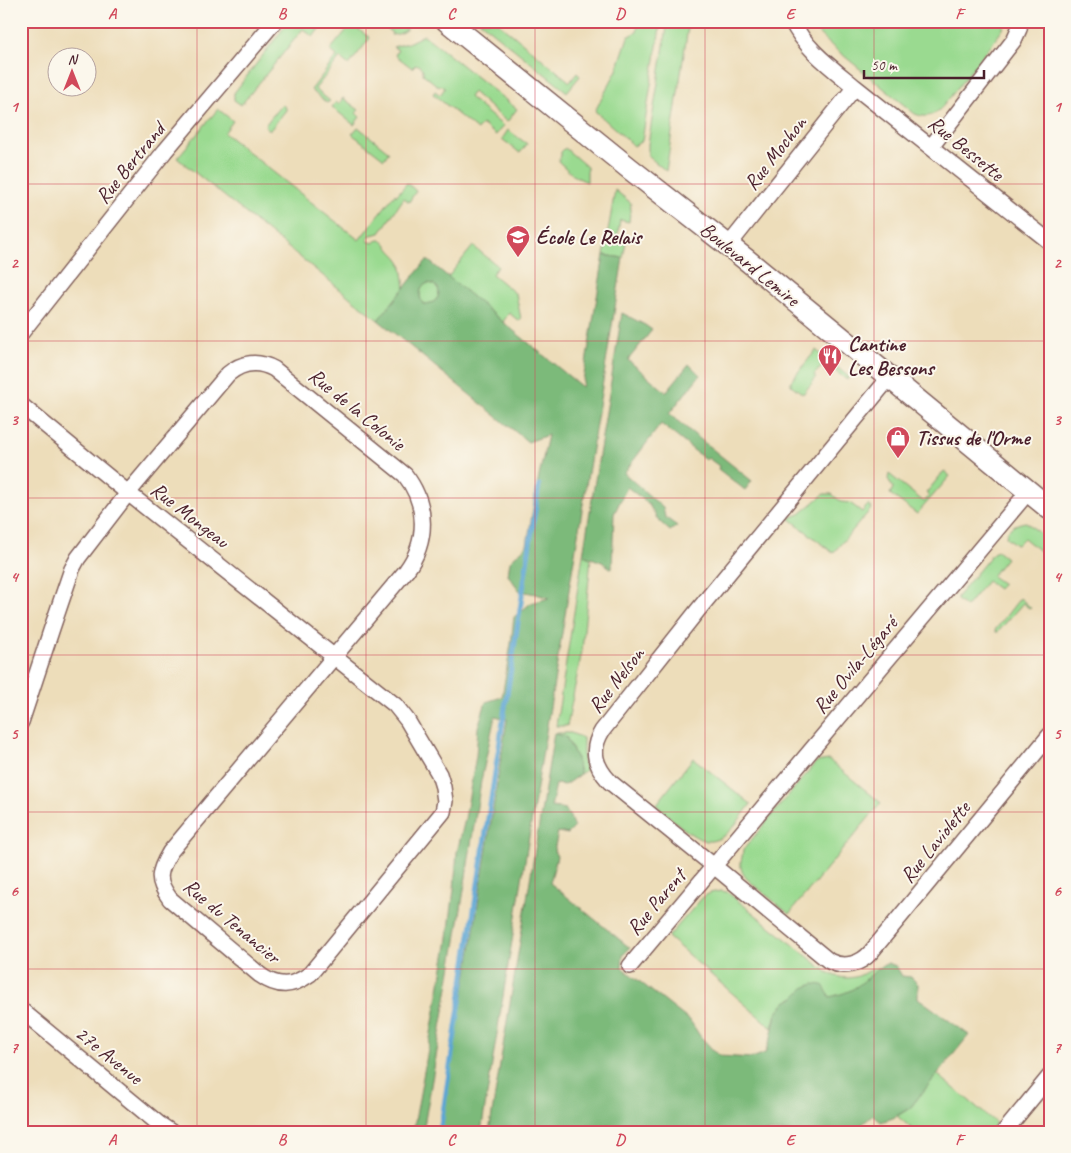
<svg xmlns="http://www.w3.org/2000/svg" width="1071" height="1153" font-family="Caveat,sans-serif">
<rect width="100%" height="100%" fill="#fbf7ec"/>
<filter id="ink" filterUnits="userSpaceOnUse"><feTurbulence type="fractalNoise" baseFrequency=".02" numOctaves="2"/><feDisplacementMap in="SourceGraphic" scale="10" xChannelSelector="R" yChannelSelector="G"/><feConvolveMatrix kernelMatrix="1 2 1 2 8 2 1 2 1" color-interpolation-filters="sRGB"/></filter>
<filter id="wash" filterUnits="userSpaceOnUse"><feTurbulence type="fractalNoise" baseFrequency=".0096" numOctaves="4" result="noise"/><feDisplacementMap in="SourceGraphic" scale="20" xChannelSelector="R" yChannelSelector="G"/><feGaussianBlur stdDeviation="1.12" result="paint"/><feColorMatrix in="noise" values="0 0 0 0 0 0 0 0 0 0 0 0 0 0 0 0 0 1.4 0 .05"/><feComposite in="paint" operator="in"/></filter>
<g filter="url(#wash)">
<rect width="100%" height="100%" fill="#edddba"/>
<path fill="#9ada90" stroke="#727c5e" d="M289 21H299L296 25 298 27 303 21H325L313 37 303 29 241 105 234 100V93Z
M372 21H407L411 24C406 31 400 35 391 35L392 33 382 25 380 27Z
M479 21H496L570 82 577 73 580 76 567 92Z
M639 21H661L642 141 634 146 595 111 617 70 628 37 637 32Z
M668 21H689L666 171 648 156V144Z
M810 21H1005L1003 29 998 36 944 105C935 115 928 119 915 114L832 46 817 32Z
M351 25 354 26 370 38 349 65 340 58 315 89 330 101 327 103 311 90 337 56 330 50Z
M424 35 517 109 507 122 473 92 469 97 503 126 496 135 482 124 477 130 433 94 435 91 440 95 445 88 441 85 439 87 423 74C424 68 420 66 416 64L412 68 395 55 398 50 393 47 408 43Z
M343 98 359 110 356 113 360 117 354 125 332 107 336 102 339 104Z
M283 105 286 108V110L271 129H268L265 126 266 124 280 106Z
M218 109 233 121 224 133 359 240 395 194 396 196 407 183 416 191 409 202 404 198 380 233 371 235 368 238V241L373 243C384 235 386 245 391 251 395 255 399 258 401 264 403 271 404 280 405 288L378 320 177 158Z
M358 127 389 152 384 159 352 134Z
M508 130 527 144 520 153 502 139Z
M565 148 587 167V182L574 176 558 161 561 156V152Z
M615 190 631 203 629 222 620 220 617 239 626 241 623 258 604 255Z
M473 246 498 266 492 274 516 294 521 319 519 321 509 313 503 322 448 277Z
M428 283 433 284 438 288C441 299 434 304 423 304 418 296 419 287 428 283Z
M816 350 849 377 847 380 825 363 814 375 816 378 803 394 791 385V381Z
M944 471 950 476 917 514 890 494 893 488 888 479 889 474 924 502 929 496 926 493Z
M824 494H832L841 502 850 503 862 512 868 505 872 508 833 553 789 518 800 514Z
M1026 522 1050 541V546H1049L1044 552 1042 553 1024 538 1017 545H1016L1006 537C1006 528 1017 523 1026 522Z
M997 551 1006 558 992 576 1003 584 998 589 987 581 966 607 957 600V597L993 553Z
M583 555 591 558 582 651 567 726H556Z
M1020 598 1031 608 1030 609 1023 603 998 632H996L995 630Z
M554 733H571L583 738V762L586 770 580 774 577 759 566 737Z
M693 758 751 804C743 814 735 827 725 835 721 838 713 842 707 841 692 839 668 815 656 805Z
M829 760 881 803 789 914 747 879C737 867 742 862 743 850L816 762Z
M720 891 727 892 827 972C839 979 851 980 863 974 870 971 872 968 879 968 867 981 849 995 831 997 824 997 811 990 804 988L795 997 786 1002 776 1014 772 1028 668 937 703 897 710 893Z
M937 1074 996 1123 990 1132H916L897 1116 910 1108Z"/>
<path fill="#7bba7a" stroke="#626c52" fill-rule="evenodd" d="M604 255 623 258 481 1132H438L469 962 507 719 495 716 481 781 455 947 423 1132H413L447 945 454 889 457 852 465 819 476 756 478 727 486 702 502 697 511 644 514 617 531 603 549 598 536 594 520 591 508 575 510 561 527 545 536 490 548 435 528 442 378 320 426 261H429L582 387ZM428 283 433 284 438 288C441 299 434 304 423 304 418 296 419 287 428 283Z
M622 313 645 325 652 330 628 360 666 392 689 364 700 375 669 414 752 481 745 490 718 469 719 466 708 458 706 460 661 424 624 473 663 508 665 517 677 526 670 531 658 520 648 503 627 487 614 514 612 569 602 562 583 555Z
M554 733 566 737 577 759 580 774 565 785 556 784 551 807 565 809 570 817 574 828 568 834 558 832 554 851 557 856 550 883 630 948 623 955 622 967 625 970 691 1022 700 1036 713 1050 720 1056 752 1058 765 1053 771 1037 776 1014 786 1002 795 997 804 988 814 984 823 985 830 997C836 995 843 994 849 991 864 984 874 969 888 963L896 966 902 976 911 977 918 984V998L969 1035 910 1108 893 1118 881 1122 873 1115 859 1127V1132H489Z"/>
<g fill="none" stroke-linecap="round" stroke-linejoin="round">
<path stroke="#5da6d4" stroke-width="5" d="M440 1132 539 485"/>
</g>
</g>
<g filter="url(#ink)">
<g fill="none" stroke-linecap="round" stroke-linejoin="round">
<g stroke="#83625d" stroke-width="18">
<path id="street" d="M792 21C805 49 832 68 855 87L1050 242
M931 147 1014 40 1019 29 1020 21
M728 246 855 87
M21 333 165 151 275 21
M889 378 698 610 602 731C590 750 595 766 610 782L714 866 829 961C844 969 861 964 871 952L1050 735
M21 405 128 493 395 705 407 720 439 774 443 787 445 801 443 812 310 974C292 987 278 988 260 975L170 899C156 880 158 872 170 852L406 571C428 542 428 504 405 475L274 369C258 360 242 362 228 374L128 493 78 558 72 569 52 628 21 722
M630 966 1028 492
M21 1010 159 1124 171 1132
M1004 1132 1050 1076"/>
</g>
<g stroke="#83625d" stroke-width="24">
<path id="secondary" d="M447 21 629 168 748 261 1050 509"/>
</g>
<use href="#street" stroke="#fff" stroke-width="15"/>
<use href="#secondary" stroke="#fff" stroke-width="21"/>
</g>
</g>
<path fill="none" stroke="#d1495b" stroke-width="1" stroke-opacity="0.55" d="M197 21V1132M366 21V1132M535 21V1132M705 21V1132M874 21V1132M21 184H1050M21 341H1050M21 498H1050M21 655H1050M21 812H1050M21 969H1050"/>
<defs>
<g id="school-pin" transform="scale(1.25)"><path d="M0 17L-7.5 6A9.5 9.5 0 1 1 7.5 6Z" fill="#d1495b" stroke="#fbf7ec"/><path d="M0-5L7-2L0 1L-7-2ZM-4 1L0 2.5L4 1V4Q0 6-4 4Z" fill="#fff"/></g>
<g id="restaurant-pin" transform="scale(1.25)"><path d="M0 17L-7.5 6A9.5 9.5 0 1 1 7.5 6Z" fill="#d1495b" stroke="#fbf7ec"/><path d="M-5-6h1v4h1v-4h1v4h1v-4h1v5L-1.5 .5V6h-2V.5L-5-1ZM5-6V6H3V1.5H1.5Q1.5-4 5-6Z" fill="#fff"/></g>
<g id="shop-pin" transform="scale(1.25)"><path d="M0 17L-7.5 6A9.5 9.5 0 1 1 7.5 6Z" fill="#d1495b" stroke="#fbf7ec"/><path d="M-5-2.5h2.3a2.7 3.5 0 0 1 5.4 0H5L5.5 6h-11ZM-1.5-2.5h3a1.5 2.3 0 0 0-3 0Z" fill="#fff"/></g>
</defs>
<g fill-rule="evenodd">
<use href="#school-pin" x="518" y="237"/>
<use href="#restaurant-pin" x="830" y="356"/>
<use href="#shop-pin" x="898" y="438"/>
</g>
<g text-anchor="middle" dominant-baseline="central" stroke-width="4" stroke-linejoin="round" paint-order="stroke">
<g font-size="21" fill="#4a1f2b" stroke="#fbf7ec">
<text transform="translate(966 148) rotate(39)">Rue Bessette</text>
<text transform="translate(775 153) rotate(-52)">Rue Mochon</text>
<text transform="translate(130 163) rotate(-51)">Rue Bertrand</text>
<text transform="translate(750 264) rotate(39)">Boulevard Lemire</text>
<text transform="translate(357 409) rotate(39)">Rue de la Colonie</text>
<text transform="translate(190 515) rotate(38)">Rue Mongeau</text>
<text transform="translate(855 665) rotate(-50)">Rue Ovila-Légaré</text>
<text transform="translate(616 680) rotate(-52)">Rue Nelson</text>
<text transform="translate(935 842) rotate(-51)">Rue Laviolette</text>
<text transform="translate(656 902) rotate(-50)">Rue Parent</text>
<text transform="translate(232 921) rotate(40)">Rue du Tenancier</text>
<text transform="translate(109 1055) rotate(39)">27e Avenue</text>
</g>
<g font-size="21" font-weight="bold" fill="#4a1f2b" stroke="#fbf7ec" text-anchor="start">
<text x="536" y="237">École Le Relais</text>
<text x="848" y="344">Cantine<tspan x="848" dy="24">Les Bessons</tspan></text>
<text x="916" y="438">Tissus de l'Orme</text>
</g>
</g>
<rect width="1071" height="1153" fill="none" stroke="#fbf7ec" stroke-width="55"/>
<g transform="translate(72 72)"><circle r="24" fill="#fbf7ec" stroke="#b4a19f"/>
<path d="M0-4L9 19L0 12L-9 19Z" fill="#d1495b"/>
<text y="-8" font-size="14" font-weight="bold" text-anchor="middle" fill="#4a1f2b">N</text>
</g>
<path d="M864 70v8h120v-8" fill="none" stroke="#4a1f2b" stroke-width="2.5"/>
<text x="871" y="70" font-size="15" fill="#4a1f2b" stroke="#fbf7ec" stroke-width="4" paint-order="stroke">50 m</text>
<rect x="28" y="28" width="1016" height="1098" fill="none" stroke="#d1495b" stroke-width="2"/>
<g font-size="16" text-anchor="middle" font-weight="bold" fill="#d1495b">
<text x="112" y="19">A</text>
<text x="282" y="19">B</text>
<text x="451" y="19">C</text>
<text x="620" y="19">D</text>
<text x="790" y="19">E</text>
<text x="959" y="19">F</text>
<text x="14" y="112">1</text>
<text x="1057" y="112">1</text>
<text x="14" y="268">2</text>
<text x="1057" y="268">2</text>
<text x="14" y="425">3</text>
<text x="1057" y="425">3</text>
<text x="14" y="582">4</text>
<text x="1057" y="582">4</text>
<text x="14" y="739">5</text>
<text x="1057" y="739">5</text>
<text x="14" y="896">6</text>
<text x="1057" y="896">6</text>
<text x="14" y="1053">7</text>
<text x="1057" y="1053">7</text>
<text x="112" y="1145">A</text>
<text x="282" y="1145">B</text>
<text x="451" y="1145">C</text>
<text x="620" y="1145">D</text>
<text x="790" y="1145">E</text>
<text x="959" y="1145">F</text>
</g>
</svg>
